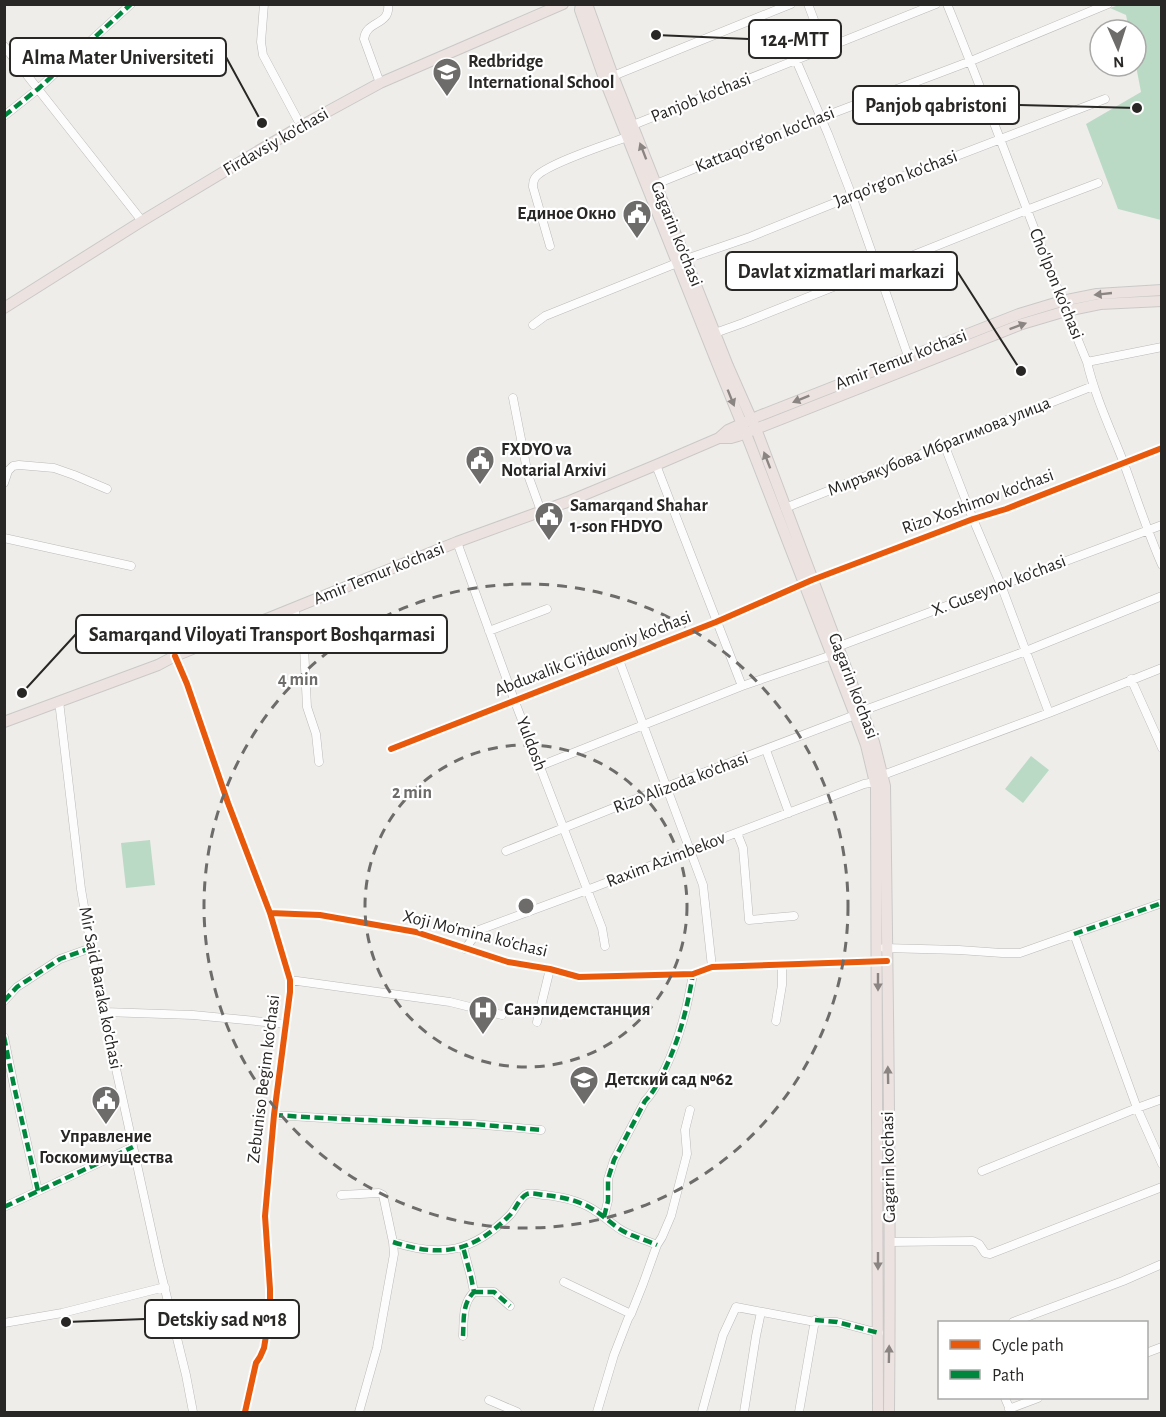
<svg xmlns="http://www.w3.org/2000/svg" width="1166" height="1417" font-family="'Alegreya Sans',sans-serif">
<rect width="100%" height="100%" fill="#efedea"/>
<path fill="#bbdac5" d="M1119 5H1161V220L1118 209 1086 124 1141 92 1136 66V30H1129L1126 15 1110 8Z
M1031 756 1049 770 1023 803 1005 789Z
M150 840 155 885 126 888 121 843Z"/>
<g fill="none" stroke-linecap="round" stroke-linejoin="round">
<g stroke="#bbbab8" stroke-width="9">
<path id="minor" d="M264 4 261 42 263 55 301 126
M808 4 825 49
M947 4C996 123 1038 244 1087 362 1095 396 1110 428 1123 461 1136 496 1147 531 1162 565
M4 46 142 221
M796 60 828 134 852 196 908 356
M613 76 791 4
M380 83 364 39C366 20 391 26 388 4
M4 116 38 89 131 4
M633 125 936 4
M656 184 820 118 971 61 1108 4
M550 246 533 187C533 184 533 181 535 178 543 165 611 143 627 137
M686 259 750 237 852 196 1105 99
M533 325 545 316 677 263
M715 333 743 323 1024 211 1098 183
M1087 362 1162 347
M513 398 528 475 541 511
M944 444 973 519 1001 585 1049 713
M656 465 742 686
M4 483 8 471 13 466 19 465 54 468 74 475 107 489
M785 508 1093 386
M4 538 131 566
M457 542 515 702 602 928 605 946
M294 608 304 647 307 707 316 734 319 762
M489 631 547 609
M837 647 1162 525
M175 656 187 684 228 803 270 913 290 980V992L274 1115 265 1216 270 1289V1311L264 1348 260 1357 256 1363 245 1412
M619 660 703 885 712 967
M1131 679 1162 748
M59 701 81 889 97 982 159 1265 186 1375 193 1412
M862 711 1026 651 1162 596
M391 749 716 622 812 580 973 519 1006 509 1162 448
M766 750 789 813
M540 766 742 686 832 655
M883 775 1049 713 1162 668
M737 833 743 848 749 920 794 916
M506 851 666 787 855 715
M270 913 320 915 416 932 508 962 550 969 579 977 693 974 712 967 880 961
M1074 934 1137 1108 1162 1164
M884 948 959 950 1002 953H1020L1162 903
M465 949 479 930 587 890 864 784 875 782
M290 980 450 1002 502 1015
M4 1001 17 987 60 959 91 948
M104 1012 193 1015 286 1024
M776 1021 782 985V965
M537 1022 550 969
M4 1037 14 1086 38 1191
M274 1115 339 1119 473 1124 541 1130
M982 1171 1137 1108 1162 1099
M341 1195 379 1193 383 1195 393 1242 394 1254 377 1348 359 1412
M4 1207 133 1147
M604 1217 608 1201V1179L614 1160 645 1101C655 1091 659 1080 665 1069 680 1037 687 1009 693 974
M393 1242C442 1258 473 1252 510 1215 515 1210 520 1197 527 1194 532 1192 540 1195 545 1195 563 1197 582 1201 597 1212 606 1218 614 1226 623 1231 634 1237 646 1240 657 1245
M890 1242 973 1241 979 1244 985 1253 990 1254 1162 1187
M564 1282 631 1314
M474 1292H494L510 1306
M1013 1322 1123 1281 1162 1264
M4 1323 62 1313 165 1287
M463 1336C464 1319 462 1304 474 1292L471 1277 463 1247
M1146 1353 1162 1347
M1005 1398 1011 1412
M489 1400 517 1412
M1009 1409 1038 1398
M597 1412 614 1355 628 1319 631 1314 643 1284 657 1245 662 1237 671 1216 687 1154 685 1130 690 1110
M702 1412 723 1335 736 1307 810 1321 837 1322 879 1333
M744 1412 756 1336 761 1312
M799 1412 815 1320"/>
</g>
<g stroke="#cac9c8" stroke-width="12">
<path id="major" d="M581 4 580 10 605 81 717 363 750 444 855 715 866 745 876 787 878 1412
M587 4 613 76 728 366 758 434 874 742 885 786C888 995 891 1204 889 1412
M4 308 142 221 260 150 301 126 380 83 563 4
M719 438H731L738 436 1022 324 1066 311 1100 304 1162 301
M4 722 158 665 175 656 457 542 567 502 656 465 719 438 728 430 759 416 1019 314 1062 301 1097 294 1162 290"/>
</g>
<use href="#minor" stroke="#fdfcfc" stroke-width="8"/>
<use href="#major" stroke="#ece3e0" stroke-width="10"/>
<path stroke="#00873e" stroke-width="4.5" stroke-dasharray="9 4.5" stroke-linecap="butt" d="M4 116 38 89 131 4
M1074 934 1162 903
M4 1001 17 987 60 959 91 948
M4 1037 14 1086 38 1191
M274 1115 339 1119 473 1124 541 1130
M4 1207 133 1147
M604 1217 608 1201V1179L614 1160 645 1101C655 1091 659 1080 665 1069 680 1037 687 1009 693 974
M393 1242C442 1258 473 1252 510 1215 515 1210 520 1197 527 1194 532 1192 540 1195 545 1195 563 1197 582 1201 597 1212 606 1218 614 1226 623 1231 634 1237 646 1240 657 1245
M474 1292H494L510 1306
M815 1320 837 1322 879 1333
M463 1336C464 1319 462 1304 474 1292L471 1277 463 1247"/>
<g stroke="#fff" stroke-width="10">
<path id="cycleway" d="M175 656 187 684 228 803 270 913 290 980V992L274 1115 265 1216 270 1289V1311L264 1348 260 1357 256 1363 245 1412
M391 749 716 622 812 580 973 519 1006 509 1162 448
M270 913 320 915 416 932 508 962 550 969 579 977 693 974 712 967 887 961"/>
</g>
<use href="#cycleway" stroke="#e8590c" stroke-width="6"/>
</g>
<defs><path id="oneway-solid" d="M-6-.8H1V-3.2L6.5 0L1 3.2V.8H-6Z" transform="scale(1.5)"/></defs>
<g fill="#8a8582">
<use href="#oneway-solid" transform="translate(643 151) rotate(-111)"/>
<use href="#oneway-solid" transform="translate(1103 294) rotate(174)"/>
<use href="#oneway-solid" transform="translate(1018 326) rotate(-20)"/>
<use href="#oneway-solid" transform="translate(731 398) rotate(68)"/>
<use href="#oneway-solid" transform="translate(801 399) rotate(158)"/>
<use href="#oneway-solid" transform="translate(767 460) rotate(-111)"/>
<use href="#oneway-solid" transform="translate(878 982) rotate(90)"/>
<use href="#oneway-solid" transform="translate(888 1075) rotate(-91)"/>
<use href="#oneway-solid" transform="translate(878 1261) rotate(90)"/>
<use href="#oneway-solid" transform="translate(889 1354) rotate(-89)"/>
</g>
<g fill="none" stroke="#6e6c6a" stroke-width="3" stroke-dasharray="10 8">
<circle cx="526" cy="906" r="161"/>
<circle cx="526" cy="906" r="322"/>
</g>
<defs>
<g id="school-pin" transform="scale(1.5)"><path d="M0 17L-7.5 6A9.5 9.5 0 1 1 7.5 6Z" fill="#6e6c6a" stroke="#fff"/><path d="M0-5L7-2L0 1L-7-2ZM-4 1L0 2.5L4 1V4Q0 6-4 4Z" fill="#fff"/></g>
<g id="civic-pin" transform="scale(1.5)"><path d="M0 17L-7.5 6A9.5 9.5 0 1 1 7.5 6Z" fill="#6e6c6a" stroke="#fff"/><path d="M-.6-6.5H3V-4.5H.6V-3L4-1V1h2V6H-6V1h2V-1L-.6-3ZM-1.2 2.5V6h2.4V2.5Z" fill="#fff"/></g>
<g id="hospital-pin" transform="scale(1.5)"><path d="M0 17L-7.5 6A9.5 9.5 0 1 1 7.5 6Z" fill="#6e6c6a" stroke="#fff"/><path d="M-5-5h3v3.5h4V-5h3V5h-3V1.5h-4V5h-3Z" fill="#fff"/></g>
</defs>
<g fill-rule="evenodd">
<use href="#school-pin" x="447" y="72"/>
<use href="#civic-pin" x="637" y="214"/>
<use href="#civic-pin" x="480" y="460"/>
<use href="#civic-pin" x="549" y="516"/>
<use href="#hospital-pin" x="483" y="1010"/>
<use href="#school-pin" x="584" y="1080"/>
<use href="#civic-pin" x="106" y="1100"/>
</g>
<g text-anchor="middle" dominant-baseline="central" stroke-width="4.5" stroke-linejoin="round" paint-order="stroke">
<g font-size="18" font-weight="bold" fill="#292725" stroke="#fff" text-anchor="start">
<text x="468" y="62">Redbridge<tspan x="468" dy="21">International School</tspan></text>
<text x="616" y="214" text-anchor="end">Единое Окно</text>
<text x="501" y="450">FXDYO va<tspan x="501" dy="21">Notarial Arxivi</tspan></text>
<text x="570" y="506">Samarqand Shahar<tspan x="570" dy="21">1-son FHDYO</tspan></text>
<text x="504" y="1010">Санэпидемстанция</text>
<text x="605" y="1080">Детский сад №62</text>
<text x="106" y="1137" text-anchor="middle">Управление<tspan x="106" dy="21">Госкомимущества</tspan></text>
</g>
<g font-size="18" fill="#292725" stroke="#fff">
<text transform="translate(701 98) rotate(-22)">Panjob ko'chasi</text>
<text transform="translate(765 140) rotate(-22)">Kattaqo'rg'on ko'chasi</text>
<text transform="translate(276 142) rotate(-30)">Firdavsiy ko'chasi</text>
<text transform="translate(896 179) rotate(-21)">Jarqo'rg'on ko'chasi</text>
<text transform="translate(676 234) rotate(68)">Gagarin ko'chasi</text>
<text transform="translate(1056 284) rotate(68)">Cho'lpon ko'chasi</text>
<text transform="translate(901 360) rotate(-21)">Amir Temur ko'chasi</text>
<text transform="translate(939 447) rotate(-22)">Миръякубова Ибрагимова улица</text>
<text transform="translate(978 502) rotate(-20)">Rizo Xoshimov ko'chasi</text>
<text transform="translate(379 574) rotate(-22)">Amir Temur ko'chasi</text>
<text transform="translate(999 586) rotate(-21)">X. Guseynov ko'chasi</text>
<text transform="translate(593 654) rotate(-21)">Abduxalik G'ijduvoniy ko'chasi</text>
<text transform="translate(853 686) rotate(69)">Gagarin ko'chasi</text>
<text transform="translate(531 744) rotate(69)">Yuldosh</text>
<text transform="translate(681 783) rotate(-21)">Rizo Alizoda ko'chasi</text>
<text transform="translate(666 860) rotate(-21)">Raxim Azimbekov</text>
<text transform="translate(475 934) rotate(14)">Xoji Mo'mina ko'chasi</text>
<text transform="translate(100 988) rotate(79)">Mir Said Baraka ko'chasi</text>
<text transform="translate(264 1079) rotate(-83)">Zebuniso Begim ko'chasi</text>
<text transform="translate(889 1167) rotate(-91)">Gagarin ko'chasi</text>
</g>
</g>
<circle cx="526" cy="906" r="9" fill="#6e6c6a" stroke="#fff" stroke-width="3"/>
<g font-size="18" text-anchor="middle" font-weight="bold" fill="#6e6c6a" stroke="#fff" stroke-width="4.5" stroke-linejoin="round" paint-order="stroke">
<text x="298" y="685">4 min</text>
<text x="412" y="798">2 min</text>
</g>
<path fill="none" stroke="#292725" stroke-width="2" d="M656 35L749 39M262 123L226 57M1137 108L1019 105M1021 371L957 271M22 693L76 634M66 1322L145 1319"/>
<g fill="#292725" stroke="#fff" stroke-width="2">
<circle cx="656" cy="35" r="6"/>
<circle cx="262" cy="123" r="6"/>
<circle cx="1137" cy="108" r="6"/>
<circle cx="1021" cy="371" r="6"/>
<circle cx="22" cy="693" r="6"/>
<circle cx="66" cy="1322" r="6"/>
</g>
<g fill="#fff" stroke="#292725" stroke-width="2">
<rect x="749" y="20" width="92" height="38" rx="6"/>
<rect x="10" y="38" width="216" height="38" rx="6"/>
<rect x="853" y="86" width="166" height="38" rx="6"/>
<rect x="726" y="252" width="231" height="38" rx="6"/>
<rect x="76" y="615" width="371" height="38" rx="6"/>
<rect x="145" y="1300" width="154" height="38" rx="6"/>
</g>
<g font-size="20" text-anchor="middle" font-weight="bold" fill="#292725">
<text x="795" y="46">124-MTT</text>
<text x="118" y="64">Alma Mater Universiteti</text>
<text x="936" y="112">Panjob qabristoni</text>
<text x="841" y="278">Davlat xizmatlari markazi</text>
<text x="262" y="641">Samarqand Viloyati Transport Boshqarmasi</text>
<text x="222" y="1326">Detskiy sad №18</text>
</g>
<rect width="1166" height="1417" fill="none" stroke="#292725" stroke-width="12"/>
<rect x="938" y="1321" width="210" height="78" fill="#ffffff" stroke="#a9a9a8" stroke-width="1.5"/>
<rect x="950" y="1340" width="30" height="9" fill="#e8590c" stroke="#a9a9a8" stroke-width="1.5"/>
<text x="992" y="1351" font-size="18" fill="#292725">Cycle path</text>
<rect x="950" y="1370" width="30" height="9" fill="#00873e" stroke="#a9a9a8" stroke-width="1.5"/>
<text x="992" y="1381" font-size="18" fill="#292725">Path</text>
<g transform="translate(1118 48) rotate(177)"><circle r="28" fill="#ffffff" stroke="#a9a9a8" stroke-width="1.5"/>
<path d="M0-4.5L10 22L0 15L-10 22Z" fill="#6e6c6a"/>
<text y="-9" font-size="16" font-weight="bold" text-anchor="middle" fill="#292725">N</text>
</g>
</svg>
